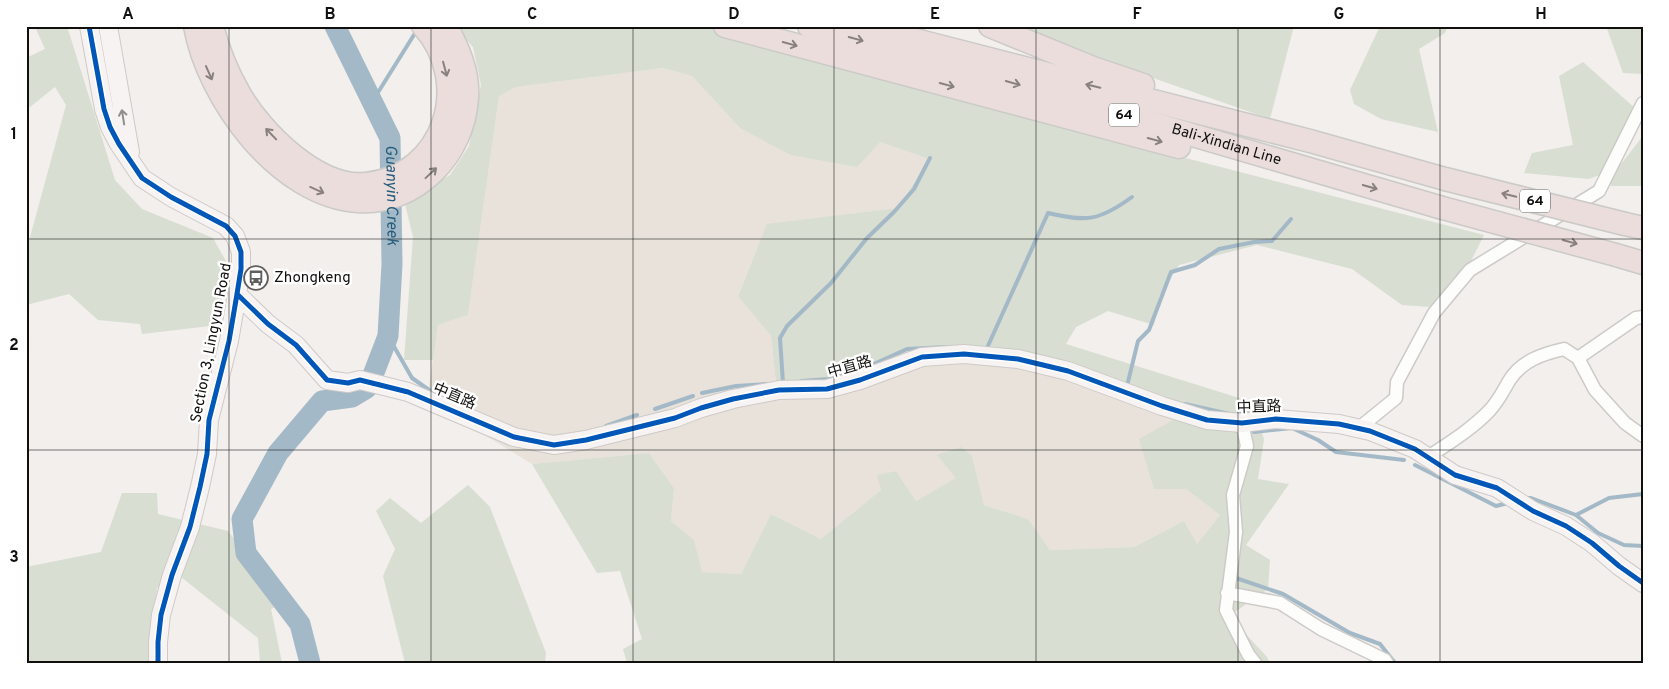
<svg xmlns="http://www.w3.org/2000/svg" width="1669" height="689" font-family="Overpass,'Noto Sans TC',sans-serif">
<rect width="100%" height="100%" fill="#f2efec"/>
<path fill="#e8e2da" d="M663 68 692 76 740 128 880 142 929 159 898 208 767 225 738 295 771 336 777 391 915 362 978 359 1081 380 1175 418 1186 489 1220 515 1197 544 1184 521 1134 547 1050 550 1028 519 984 505 972 456 957 478 916 501 896 471 878 475 881 490 821 539 771 514 741 574 701 572 694 540 671 521 674 488 649 453 532 464 427 399 438 325 468 315 499 96 516 87Z"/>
<path fill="#d8ded1" d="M43 26H67L115 180 142 209 213 238 227 263 220 314 210 326 142 334 140 324 98 320 69 294 26 305V252L66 105 55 87 30 107 26 105V58L45 49 36 29Z
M454 26H712L930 92 1484 235 1459 285 1431 307 1402 305 1352 269 1257 245 1179 265 1159 297 1154 325 1108 311 1076 327 1066 344 1252 402 1264 439 1258 479 1289 484 1246 545 1270 560 1268 589 1229 616 1267 657 1270 663H627L623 649 642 639 620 571 597 573 532 464 649 453 674 488 671 521 694 540 702 572 741 574 771 514 821 539 881 490 877 475 896 471 916 501 956 478 937 455 961 447 972 456 984 505 1028 519 1050 550 1134 547 1184 521 1197 544 1220 515 1186 489H1154L1139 439 1175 419 1081 380 978 359 915 362 777 392 771 336 738 296 767 224 898 208 929 159 880 142 857 167 791 155 740 128 692 76 663 68 516 87 499 96 468 315 438 325 433 360H404L413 237 404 200 450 175 469 146 481 85 473 47Z
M1005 26H1294L1270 119Z
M1380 26H1448L1445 33 1419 49 1438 132 1381 119 1354 104 1350 90Z
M1606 26H1643V74L1623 73Z
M1583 62 1636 109 1605 173 1589 179 1524 173 1532 153 1573 145 1559 76Z
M1643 136V186H1611L1610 178Z
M468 485 490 507 546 653 545 663H405L383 576 395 549 376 511 390 498 421 523Z
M122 493H157L158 514 228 531 283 602 271 609 282 663H260L258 638 181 577 157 588 154 625 161 663H26V567L101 552Z"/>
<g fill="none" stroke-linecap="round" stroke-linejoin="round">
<path stroke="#a4b9c7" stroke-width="4" d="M372 102 417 30
M388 336 412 378 439 397
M987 348 1048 213C1087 222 1099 221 1132 197
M801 381 829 379 865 368 907 349 946 347
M783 383 780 338 787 326 831 283 867 238 894 212 914 189 930 158
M1127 386 1138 341 1149 330 1171 272 1195 265 1219 249 1254 242 1272 241 1291 219
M702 393 736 386 767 384
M1185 404 1234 415 1249 412
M655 409 693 396
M606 426 637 415
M1254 432 1292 428 1318 440 1336 452 1404 460
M1415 465 1496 506 1512 502
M1525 498H1531L1576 515 1598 533 1624 545 1643 546
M1576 515 1609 498 1643 494
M1236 578 1283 594 1350 633 1380 644 1395 663"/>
<g stroke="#a4b9c7" stroke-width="21">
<path id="s1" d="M335 26 390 138 392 264 388 336 373 375"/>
<path d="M310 663 300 624 246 553 242 519 278 453 322 401 352 397 367 388"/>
</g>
<g stroke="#cdcac8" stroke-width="15">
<path id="street" d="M1578 358 1636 318 1643 317
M1242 423 1247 446 1233 495 1236 532 1226 610 1248 654 1255 663
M1354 427 1359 428 1396 398 1397 382 1434 313 1470 270 1599 191 1643 103
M1428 457C1449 443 1472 429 1490 410 1499 400 1502 393 1509 381 1521 361 1542 354 1564 349L1578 358 1595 390 1625 423 1643 436
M1227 593 1280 603 1321 629 1385 660 1387 663"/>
</g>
<g stroke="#cdcac8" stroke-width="20">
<path id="secondary" d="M89 26 104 109 110 127 119 144 142 178 171 197 226 226 235 236 241 252V269L237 294 229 341 209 420 207 454 200 487 190 527 172 575 161 615 158 642V663
M108 26 130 152
M237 294 268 324 296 345 327 380 348 383 360 380 408 392 514 437 554 445 586 440 675 418 701 408 733 399 779 390 827 389 860 380 922 357 964 354 1018 359 1068 371 1162 406 1207 420 1242 423 1276 419 1339 424 1370 431 1415 449 1455 475 1497 488 1533 511 1566 526 1592 543 1619 566 1643 583"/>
</g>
<g stroke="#cbcac8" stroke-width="25">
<g id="highway">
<path d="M195 26C208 99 279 196 358 201 416 205 464 154 467 98 469 72 458 48 446 26"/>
<path d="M212 26C218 50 227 72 239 93 261 132 318 189 366 184 445 176 474 83 423 26"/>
<path d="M725 26 1179 147"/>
<path id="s2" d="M809 26 1066 98 1439 207"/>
<path d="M870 26 923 42 1310 141 1445 179"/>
<path d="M990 26 1093 68 1143 85"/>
<path d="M1625 224 1643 228"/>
<path d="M1616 255 1643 263"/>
</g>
</g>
<use href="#street" stroke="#fdfdfc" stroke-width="12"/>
<use href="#secondary" stroke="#f7f3f2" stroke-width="18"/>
<use href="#highway" stroke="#eadddb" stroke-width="22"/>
<g stroke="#cbcac8" stroke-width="25" stroke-linecap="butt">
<path id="highway-bridge" d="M1445 179 1625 224
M1439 207 1616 255"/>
</g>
<use href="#highway-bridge" stroke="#eadddb" stroke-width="22"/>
<g stroke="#fff" stroke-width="8">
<path id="cycleway" d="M89 26 104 109 110 127 119 144 142 178 171 197 226 226 235 236 241 252V269L237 294 229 341 209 420 207 454 200 487 190 527 172 575 161 615 158 642V663
M237 294 268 324 296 345 327 380 348 383 360 380 408 392 514 437 554 445 586 440 675 418 701 408 733 399 779 390 827 389 860 380 922 357 964 354 1018 359 1068 371 1162 406 1207 420 1242 423 1276 419 1339 424 1370 431 1415 449 1455 475 1497 488 1533 511 1566 526 1592 543 1619 566 1643 583"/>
</g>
<use href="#cycleway" stroke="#0057b8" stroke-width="5"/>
</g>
<defs><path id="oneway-shaft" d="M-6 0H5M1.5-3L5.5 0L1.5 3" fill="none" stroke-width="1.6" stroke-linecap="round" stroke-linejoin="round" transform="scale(1.25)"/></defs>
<g stroke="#88817f">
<use href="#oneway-shaft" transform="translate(856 39) rotate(15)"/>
<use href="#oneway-shaft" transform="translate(790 44) rotate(15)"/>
<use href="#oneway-shaft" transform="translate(445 69) rotate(75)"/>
<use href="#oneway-shaft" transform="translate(209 73) rotate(66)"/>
<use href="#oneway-shaft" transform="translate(1013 83) rotate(16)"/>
<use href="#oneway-shaft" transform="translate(947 85) rotate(15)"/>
<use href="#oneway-shaft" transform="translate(1093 86) rotate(-166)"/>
<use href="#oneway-shaft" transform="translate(271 134) rotate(-134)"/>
<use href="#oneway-shaft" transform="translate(1155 140) rotate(15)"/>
<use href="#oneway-shaft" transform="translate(431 173) rotate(-43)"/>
<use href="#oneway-shaft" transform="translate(1370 187) rotate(16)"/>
<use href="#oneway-shaft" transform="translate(317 190) rotate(24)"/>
<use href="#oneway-shaft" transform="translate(1509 195) rotate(-166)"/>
<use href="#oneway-shaft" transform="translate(1570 242) rotate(15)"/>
</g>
<use stroke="#908d8b" href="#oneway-shaft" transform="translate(123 117) rotate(-99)"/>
<path fill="none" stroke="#11100e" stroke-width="1" stroke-opacity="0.55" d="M229 26V663M431 26V663M633 26V663M834 26V663M1036 26V663M1238 26V663M1440 26V663M26 239H1643M26 450H1643"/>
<defs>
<g id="bus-ring" transform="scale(1.25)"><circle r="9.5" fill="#fff" stroke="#605e5c" stroke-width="1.5"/><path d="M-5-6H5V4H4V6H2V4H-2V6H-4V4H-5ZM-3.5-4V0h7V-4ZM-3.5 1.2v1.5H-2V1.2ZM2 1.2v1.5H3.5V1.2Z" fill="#605e5c"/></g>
</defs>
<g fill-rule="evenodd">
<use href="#bus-ring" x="256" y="278"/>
</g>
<g text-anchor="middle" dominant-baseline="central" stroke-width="5" stroke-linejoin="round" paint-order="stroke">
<g fill="#fff" stroke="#585856" stroke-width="1">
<rect x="1109" y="103.5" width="30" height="23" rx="4"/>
<rect x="1520" y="189.5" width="30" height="23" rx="4"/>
</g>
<g font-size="14" font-weight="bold" fill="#11100e">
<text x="1124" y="115">64</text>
<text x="1535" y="201">64</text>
</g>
<g font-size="15" fill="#11100e" stroke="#fff">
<text stroke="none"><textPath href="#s2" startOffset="434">Bali-Xindian Line</textPath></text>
<text transform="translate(212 343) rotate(-79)">Section 3, Lingyun Road</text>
<text transform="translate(850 368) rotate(-16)">中直路</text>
<text transform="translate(454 397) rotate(23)">中直路</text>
<text transform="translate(1259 408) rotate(-2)">中直路</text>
</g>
<g font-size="15" fill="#11100e" stroke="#fff" text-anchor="start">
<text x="274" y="278">Zhongkeng</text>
</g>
<g font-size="16" font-style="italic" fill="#265d7c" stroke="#fff">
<text stroke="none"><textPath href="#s1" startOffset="182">Guanyin Creek</textPath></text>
</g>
</g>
<rect width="1669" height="689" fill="none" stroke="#ffffff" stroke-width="55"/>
<rect x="28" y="28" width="1614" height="634" fill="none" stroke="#11100e" stroke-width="2"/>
<g font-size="16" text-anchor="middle" font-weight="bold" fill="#11100e">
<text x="128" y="19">A</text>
<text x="330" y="19">B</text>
<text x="532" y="19">C</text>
<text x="734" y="19">D</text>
<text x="935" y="19">E</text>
<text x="1137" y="19">F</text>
<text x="1339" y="19">G</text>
<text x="1541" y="19">H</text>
<text x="14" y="139">1</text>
<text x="14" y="350">2</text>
<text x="14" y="562">3</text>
</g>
</svg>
